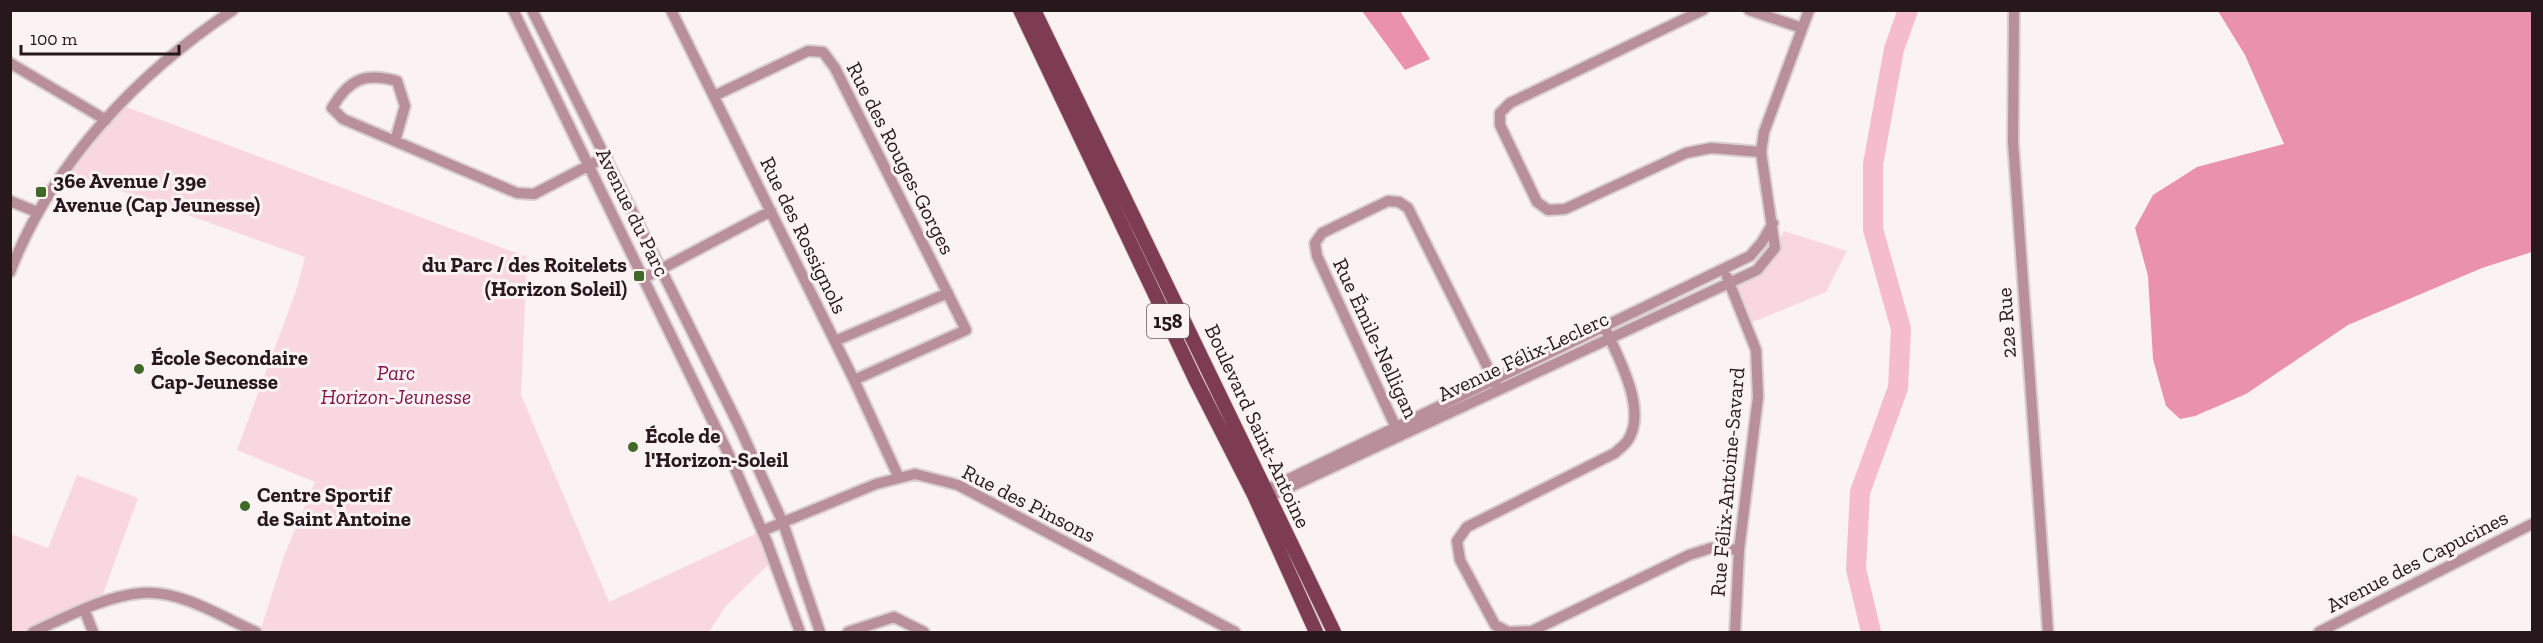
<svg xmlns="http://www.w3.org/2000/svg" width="2543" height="643" font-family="'Zilla Slab',serif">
<rect width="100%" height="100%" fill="#fbf2f4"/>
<path fill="#f9d7e0" d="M121 105 527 257 521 395 609 602 762 531 773 560 725 607 709 632H260L284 556 315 482 237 450 297 288 305 257 65 171Z
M1784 231 1847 251 1826 292 1746 325 1729 283C1760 269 1768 261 1784 231Z
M77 475 138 498 99 605 33 632H11V534L48 548Z"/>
<path fill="#ea91ad" d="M1362 11H1400L1430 59 1405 70Z
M2218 11H2532V252L2482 268 2348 325 2246 394 2195 416 2180 419 2166 406 2153 359 2148 276 2135 228 2153 195 2197 167 2284 144 2245 55Z"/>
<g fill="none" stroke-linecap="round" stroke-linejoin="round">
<path stroke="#f4bccc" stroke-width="20" d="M1871 632 1856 569 1860 492 1898 388 1901 329 1873 229V164L1894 49 1908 10"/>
<g stroke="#d9cfd1" stroke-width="14">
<path id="minor" d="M513 10 731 459 767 542 800 632
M532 10 738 424 783 523 820 632
M671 10 854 380 899 478
M1703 10 1510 103 1500 113V125L1537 202 1548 210 1565 209 1686 153 1711 148 1761 152
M1749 10 1802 28
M2014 10 2013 142 2048 632
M10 63 106 120
M714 96 808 51 823 52 835 68 966 330 854 380
M395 141 405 106 397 81C365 72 349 79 332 108L343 119 517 193 534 194 607 156
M10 201 37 212
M10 272C52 163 137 74 233 10
M1727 277 1756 350 1758 397 1739 550 1735 632
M644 278 771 211
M1604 326C1617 355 1648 409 1628 440 1625 445 1619 449 1615 453L1467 527 1457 541 1460 560 1495 625 1508 632 1532 631 1689 555 1711 548 1739 550
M835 341 948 293
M1397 430 1317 256 1315 243 1322 233 1388 201 1399 202 1408 208 1496 384
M1260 493 1750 256 1762 242 1773 223
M1264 499 1757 270 1775 248 1761 152 1764 132 1809 10
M762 531 876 484 915 474 958 485 1235 632
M84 609 93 632
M33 632C67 617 104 596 142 593 181 590 222 617 256 632
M848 632 894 617 924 632
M2319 632 2532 524"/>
</g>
<g stroke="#d9cfd1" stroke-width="16">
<path id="major" d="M1020 10 1195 379 1254 495 1316 632
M1034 10 1334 632"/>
</g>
<use href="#minor" stroke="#b88f9b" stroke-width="10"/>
<use href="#major" stroke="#7e3c53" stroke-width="14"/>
</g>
<g fill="#3f6926" stroke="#fbf2f4" stroke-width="2">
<rect x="35" y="186" width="12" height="12" rx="3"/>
<rect x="633" y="270" width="12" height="12" rx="3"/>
<circle cx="139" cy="369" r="6"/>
<circle cx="633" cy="447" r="6"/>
<circle cx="245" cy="506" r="6"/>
</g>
<g text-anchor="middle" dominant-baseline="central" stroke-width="6" stroke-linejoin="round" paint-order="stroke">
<rect fill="#fbf2f4" stroke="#66595d" stroke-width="1.5" x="1147" y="304" width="42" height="34" rx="4.5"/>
<g font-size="20" font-weight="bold" fill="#26181c">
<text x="1168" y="321">158</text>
</g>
<g font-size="21" fill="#26181c" stroke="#fbf2f4">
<text transform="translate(901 158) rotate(63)">Rue des Rouges-Gorges</text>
<text transform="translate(633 212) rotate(64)">Avenue du Parc</text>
<text transform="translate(804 235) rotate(64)">Rue des Rossignols</text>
<text transform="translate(2006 323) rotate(-94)">22e Rue</text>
<text transform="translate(1376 338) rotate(65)">Rue Émile-Nelligan</text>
<text transform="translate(1523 356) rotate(-25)">Avenue Félix-Leclerc</text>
<text transform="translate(1258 426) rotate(65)">Boulevard Saint-Antoine</text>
<text transform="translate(1727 482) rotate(-85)">Rue Félix-Antoine-Savard</text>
<text transform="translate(1029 503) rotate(27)">Rue des Pinsons</text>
<text transform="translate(2417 561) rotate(-27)">Avenue des Capucines</text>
</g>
<g font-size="21" font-weight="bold" fill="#26181c" stroke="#fbf2f4" text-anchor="start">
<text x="53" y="180">36e Avenue / 39e<tspan x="53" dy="24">Avenue (Cap Jeunesse)</tspan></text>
<text x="627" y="264" text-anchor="end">du Parc / des Roitelets<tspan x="627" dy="24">(Horizon Soleil)</tspan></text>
<text x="151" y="357">École Secondaire<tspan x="151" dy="24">Cap-Jeunesse</tspan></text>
<text x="645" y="435">École de<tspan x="645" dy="24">l'Horizon-Soleil</tspan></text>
<text x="257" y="494">Centre Sportif<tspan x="257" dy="24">de Saint Antoine</tspan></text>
</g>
<g font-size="21" font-style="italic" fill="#7f1645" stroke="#fbf2f4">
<text x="396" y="372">Parc<tspan x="396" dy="24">Horizon-Jeunesse</tspan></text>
</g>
</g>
<rect width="2543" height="643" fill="none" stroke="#26181c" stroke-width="24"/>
<path d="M21 45v9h158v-9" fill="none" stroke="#26181c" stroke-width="3"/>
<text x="30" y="45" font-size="18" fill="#26181c" stroke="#fbf2f4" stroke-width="4.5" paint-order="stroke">100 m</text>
</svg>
